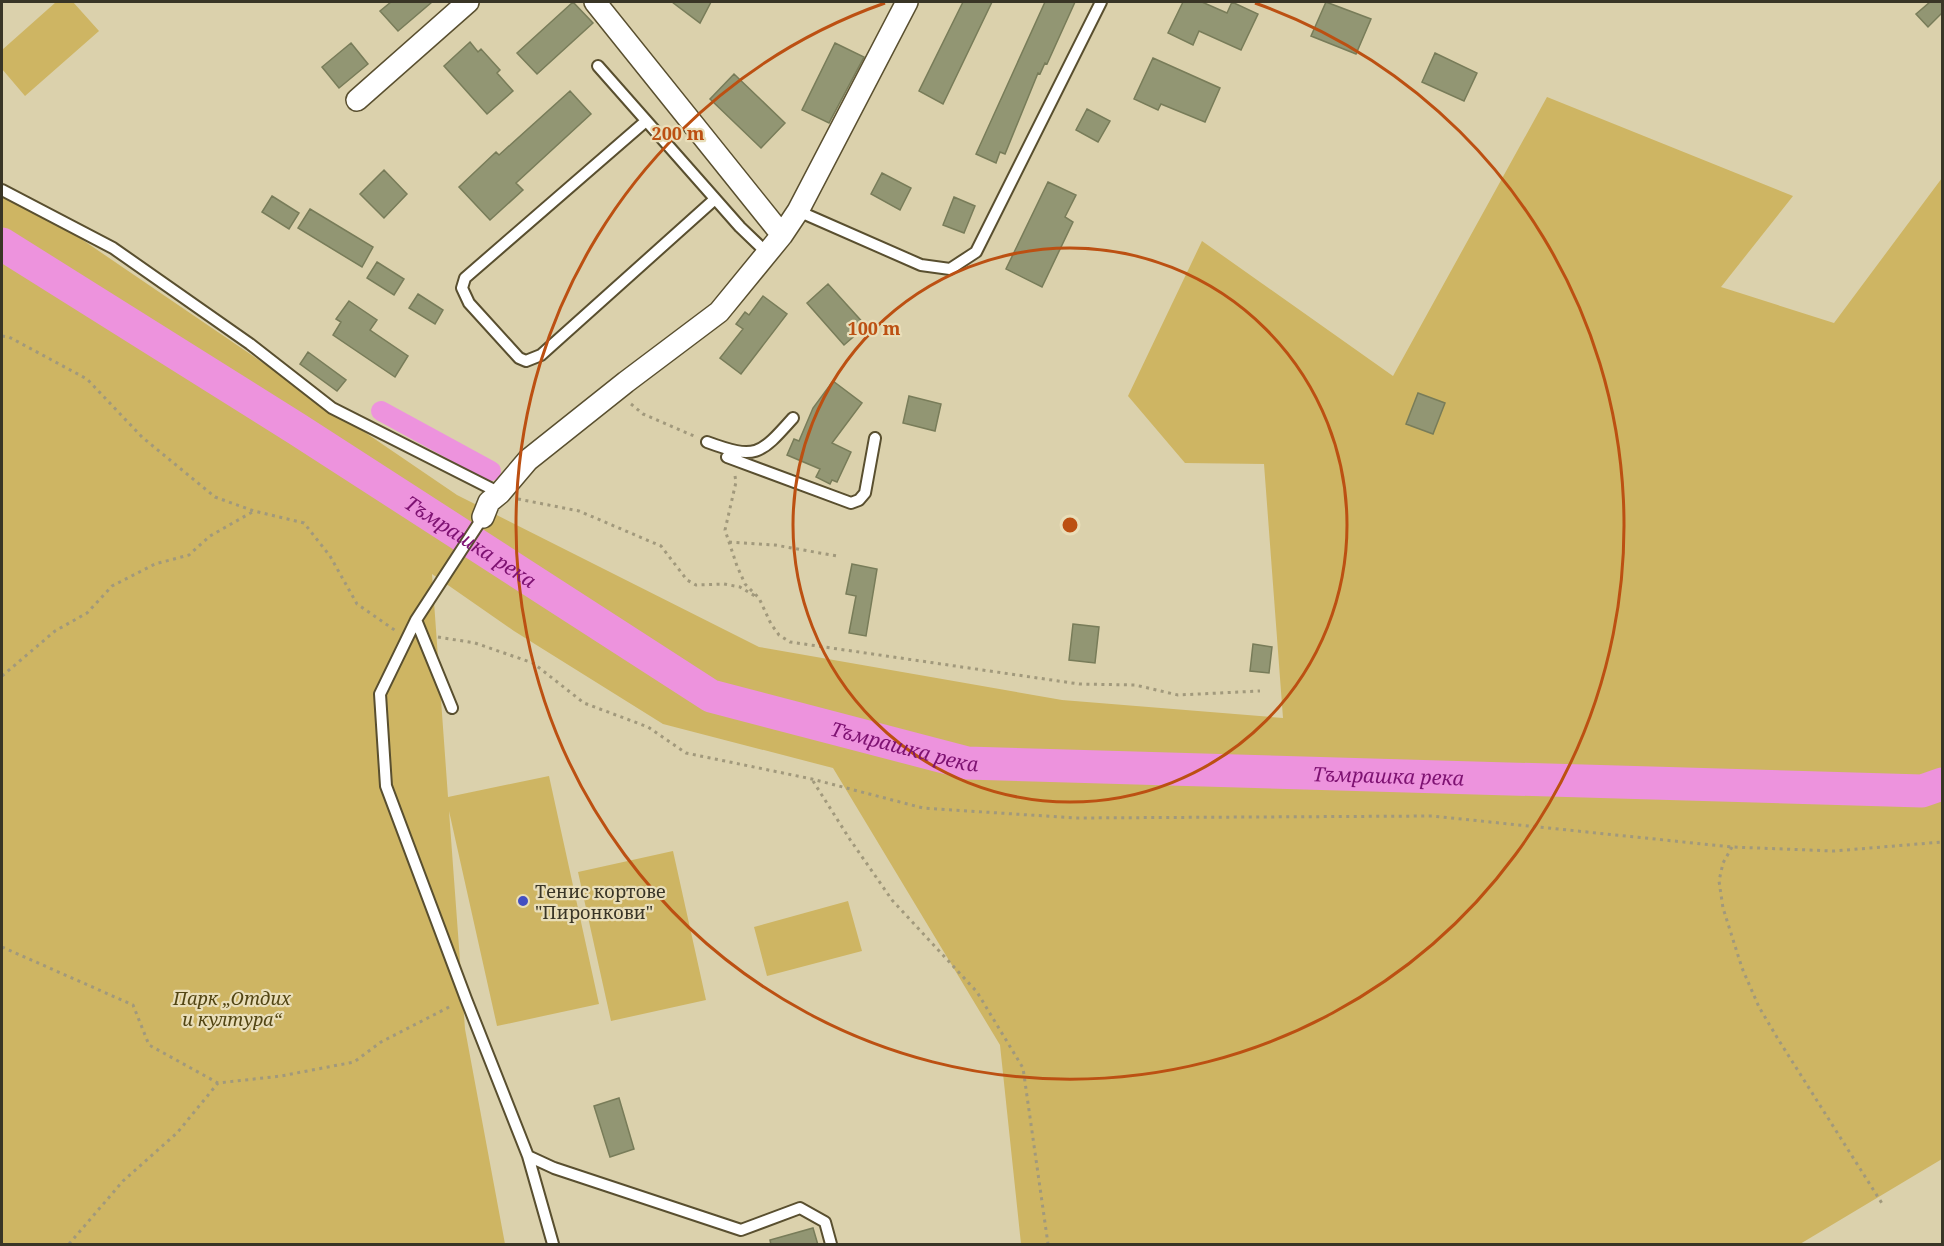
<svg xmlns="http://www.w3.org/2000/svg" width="1944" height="1246" font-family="'Noto Serif',serif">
<rect width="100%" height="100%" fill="#dbd1ac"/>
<path fill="#ceb563" d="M56 2H73L99 31 25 96 2 69V50Z
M1547 97 1793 196 1721 287 1834 323 1942 178V1159L1800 1244H1021L1000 1045 833 768 663 724 514 631 432 574 448 797 549 776 599 1004 497 1026 449 811 465 1029 505 1244H2V185L457 495 759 647 1062 700 1283 718 1264 464 1185 463 1128 396 1202 241 1393 376Z
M673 851 706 1000 611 1021 578 872Z
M848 901 862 951 767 976 754 927Z"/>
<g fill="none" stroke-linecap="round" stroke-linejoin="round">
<path stroke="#ed93dd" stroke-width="20" d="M381 411 491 471"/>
<path stroke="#ed93dd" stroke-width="33" id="s1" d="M2 244 297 429 711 696 967 763 1922 791 1942 784"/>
</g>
<path fill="#929673" stroke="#787c59" stroke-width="1.5" d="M391 2H432L398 31 380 11Z
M573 2 593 23 537 74 517 53Z
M672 2H711L700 23Z
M963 2H992L943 104 919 91Z
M1045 2H1075L1047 64 1045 63 1040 74 1038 73 1005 154 1000 152 996 163 976 154Z
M1183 2H1202L1227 13 1232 2 1258 14 1241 50 1199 31 1193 45 1168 33Z
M1326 2 1371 19 1356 54 1311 36Z
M1930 2H1942V13L1928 27 1916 14Z
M470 42 478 52 481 49 500 70 497 73 513 91 487 114 444 66Z
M351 43 368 64 339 88 322 67Z
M835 43 864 57 829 123 802 110Z
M1435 53 1477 73 1464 101 1422 82Z
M1153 58 1220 88 1205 122 1161 104 1158 110 1134 99Z
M734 74 785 123 761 148 710 99Z
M570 91 591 114 516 183 523 190 490 220 459 187 496 152 499 155Z
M1087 109 1110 121 1098 142 1076 130Z
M384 170 407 194 384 218 360 194Z
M882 173 911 188 900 210 871 194Z
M1048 182 1076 195 1065 217 1073 222 1042 287 1006 269Z
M272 196 299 213 289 229 262 212Z
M954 197 975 206 964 233 943 225Z
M310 209 373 247 362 267 298 228Z
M377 262 404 279 394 295 367 278Z
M828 284 866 326 844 345 807 303Z
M418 294 443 310 435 324 409 308Z
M763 296 787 314 741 374 720 358 743 329 736 324 745 312 749 315Z
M349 301 377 320 370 330 408 356 395 377 333 335 341 322 336 319Z
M308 352 346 380 337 391 300 364Z
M833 381 862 403 832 443 851 452 837 482 832 480 830 484 816 477 820 469 787 455 794 439 799 441 813 408Z
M1418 393 1445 403 1433 434 1406 424Z
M909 396 941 404 935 431 903 423Z
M852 564 877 569 866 636 849 633 856 596 846 594Z
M1073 624 1099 627 1095 663 1069 660Z
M1253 644 1272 647 1269 673 1250 671Z
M619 1098 634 1149 610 1157 594 1106Z
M813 1228 818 1245H771L770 1240Z"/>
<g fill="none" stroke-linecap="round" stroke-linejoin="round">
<g stroke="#594f2f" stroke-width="14">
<path id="lane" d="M598 66 740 227 766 252
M646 121 465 278 462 288 469 303 519 358 526 361 541 355 715 199
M2 190 113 248 250 344 332 408 500 493
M798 211 921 265 950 269 976 252 1101 2
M707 442C756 460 760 455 793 418
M727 457 851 503 859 500 865 493 875 438
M483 517 416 620 380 694 386 786 466 999 528 1156 553 1244
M416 620 452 708
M528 1156 554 1168 741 1230 800 1208 825 1222 831 1244"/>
</g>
<g stroke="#594f2f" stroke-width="24">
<path id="street" d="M595 2 782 235
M357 100 468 2
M483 517 489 502 500 493 528 460 626 382 719 312 782 235 798 211 907 2"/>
</g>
<path stroke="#a1997c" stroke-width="3" stroke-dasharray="3 4.5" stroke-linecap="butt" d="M2 336 9 337 87 379 142 437 215 497 254 511 304 523 330 556 357 604 396 631
M631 404 643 414 694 436
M735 476 736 482 725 530 737 566 745 584 759 598 771 624 779 635 790 642 1079 684 1135 685 1178 695 1260 691
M518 499 579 511 661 546 687 580 696 585 724 584 740 587 755 596
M729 542 775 545 837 556
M438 637 475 643 533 663 584 703 648 727 686 753 812 779 923 808 1075 818 1432 816 1732 847 1834 851 1942 842
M2 676 55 631 87 613 112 586 155 564 189 555 210 536 254 511
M813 781 849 838 892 900 977 992 1023 1068 1048 1244
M1732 847 1723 863 1719 881 1723 908 1742 968 1759 1007 1778 1039 1883 1205
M2 947 133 1005 149 1045 218 1083 281 1076 354 1062 381 1042 453 1005
M69 1244 123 1181 177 1133 218 1083"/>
<use href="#lane" stroke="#fff" stroke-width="10"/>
<use href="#street" stroke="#fff" stroke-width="21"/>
</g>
<g fill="none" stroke="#bc5012" stroke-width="3">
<circle cx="1070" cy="525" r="277"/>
<path d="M1255 3A554 554 0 1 1 885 3"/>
</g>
<circle fill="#434ec2" stroke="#e9deb9" stroke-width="2" cx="523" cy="901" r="6"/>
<g text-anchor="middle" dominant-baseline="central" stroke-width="4.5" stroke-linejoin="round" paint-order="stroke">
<g font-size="18" fill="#393526" stroke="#e9deb9" text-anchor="start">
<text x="535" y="891">Тенис кортове<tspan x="535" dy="21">"Пиронкови"</tspan></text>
</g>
<g font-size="18" font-style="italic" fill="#524513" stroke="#e9deb9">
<text x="232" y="998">Парк „Отдих<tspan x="232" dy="21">и култура“</tspan></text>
</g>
<g font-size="20" font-style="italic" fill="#7e1272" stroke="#e9deb9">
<text stroke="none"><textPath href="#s1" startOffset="555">Тъмрашка река</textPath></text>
<text stroke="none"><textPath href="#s1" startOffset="1041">Тъмрашка река</textPath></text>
<text stroke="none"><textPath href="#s1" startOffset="1527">Тъмрашка река</textPath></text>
</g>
</g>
<circle cx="1070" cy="525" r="9" fill="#bc5012" stroke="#e9deb9" stroke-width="3"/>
<g font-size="18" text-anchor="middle" font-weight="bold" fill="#bc5012" stroke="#e9deb9" stroke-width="4.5" stroke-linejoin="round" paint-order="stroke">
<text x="678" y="140">200 m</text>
<text x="874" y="335">100 m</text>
</g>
<rect width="1944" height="1246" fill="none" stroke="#393526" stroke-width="6"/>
</svg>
